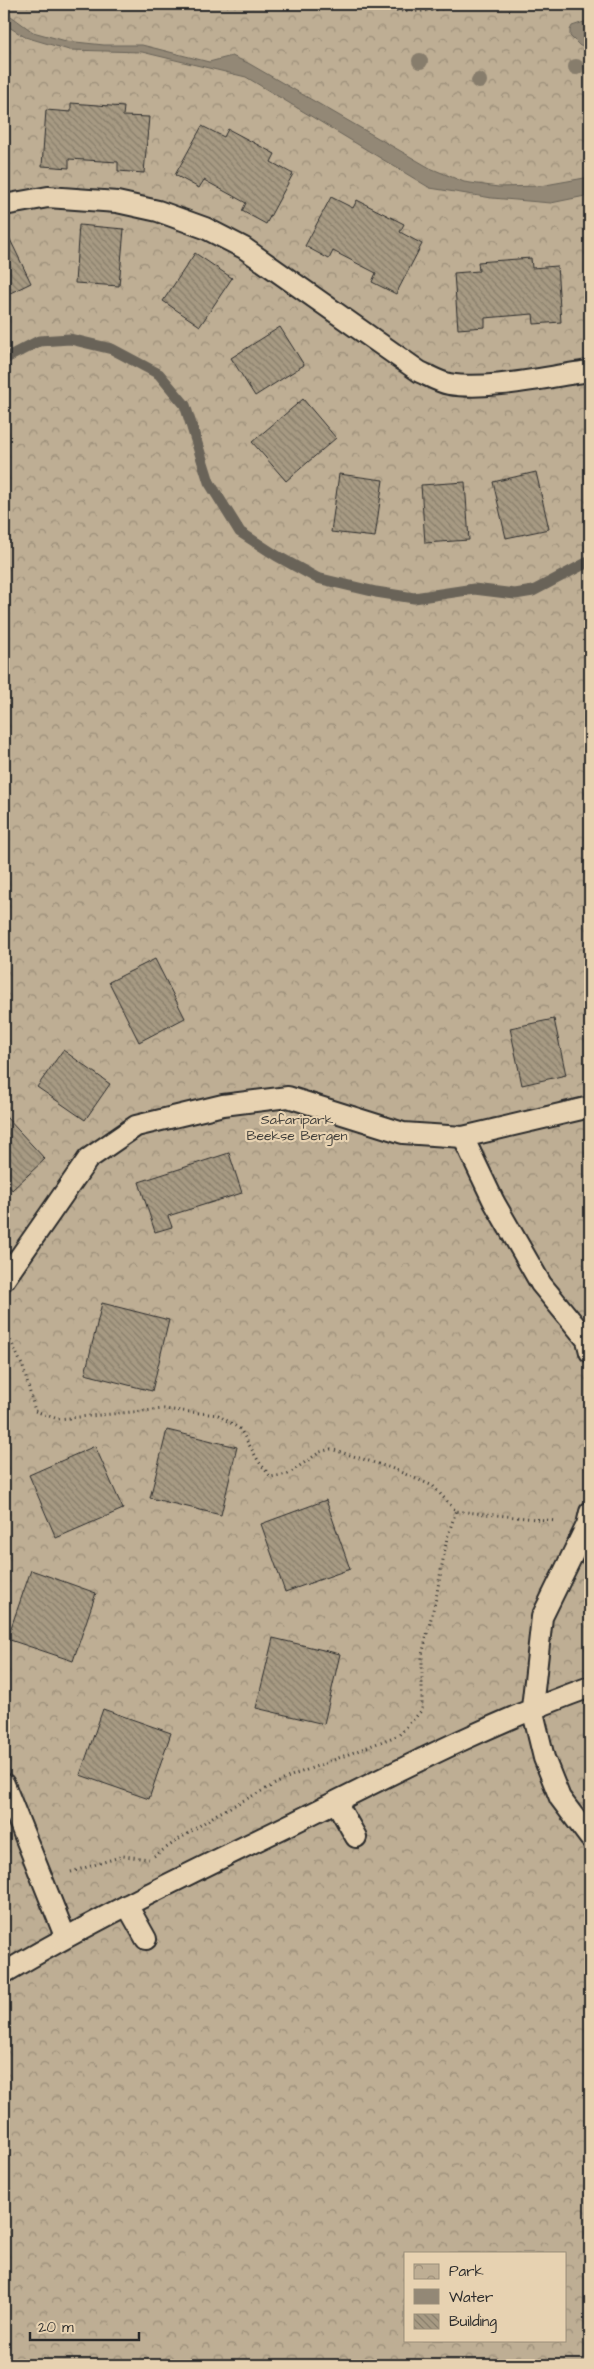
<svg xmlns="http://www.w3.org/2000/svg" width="594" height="2369" font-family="'Architects Daughter',sans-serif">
<defs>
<pattern id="park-crowns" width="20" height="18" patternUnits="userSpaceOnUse" patternTransform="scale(1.25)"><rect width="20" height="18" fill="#beae94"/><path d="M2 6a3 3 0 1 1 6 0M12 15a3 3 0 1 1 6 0" fill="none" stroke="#9b8e79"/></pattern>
<pattern id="building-back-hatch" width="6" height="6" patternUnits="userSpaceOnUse" patternTransform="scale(1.25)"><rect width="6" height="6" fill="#a79a83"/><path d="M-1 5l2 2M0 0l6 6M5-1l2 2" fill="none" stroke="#887e6b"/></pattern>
</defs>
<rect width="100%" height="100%" fill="#dcc8a9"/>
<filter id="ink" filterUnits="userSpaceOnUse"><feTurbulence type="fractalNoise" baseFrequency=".02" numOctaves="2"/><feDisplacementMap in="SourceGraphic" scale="10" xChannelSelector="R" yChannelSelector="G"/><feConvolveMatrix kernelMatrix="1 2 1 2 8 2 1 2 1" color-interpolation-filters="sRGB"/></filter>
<g filter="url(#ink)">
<path fill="url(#park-crowns)" stroke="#746c60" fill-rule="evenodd" d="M4 4H590V2365H4ZM405 2253H565V2340H405Z"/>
<path fill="#938876" stroke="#696358" d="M4 11 33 32 66 41 104 45H142L209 62 232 56 248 63 430 168 464 182 498 187 540 186 590 177V195L551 203 492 198 430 188 246 77 142 52 69 50 25 37 4 24Z
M584 22H590V48L580 46 570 36V30L572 26Z"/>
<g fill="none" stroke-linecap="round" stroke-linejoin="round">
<path stroke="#696358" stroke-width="11" d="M4 359 39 341 70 339 112 349 159 374 185 405 209 482 240 532 277 556 317 578 376 592 414 598 474 589 515 594 533 591 590 561"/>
</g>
<path fill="url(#building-back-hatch)" stroke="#2b2b2b" d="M71 103 124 107 123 116 149 117 144 173 118 171V162L69 159V168L42 166 46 110 71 112Z
M202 126 224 137 228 129 275 154 271 162 293 174 266 224 242 211 246 203 204 180 199 188 175 175Z
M331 197 353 208 357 200 404 224 400 232 422 244 396 294 372 282 376 273 333 251 329 259 305 246Z
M79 225 124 229 119 286 75 283Z
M6 231 31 283 4 296V232Z
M195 253 232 278 200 326 163 301Z
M531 258 532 268 557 266 561 322 534 324 533 314 485 318V327L458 329 454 273 479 271 478 262Z
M280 327 304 365 255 396 231 358Z
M303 399 336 438 286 481 252 442Z
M536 472 549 529 506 538 493 482Z
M339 474 383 480 375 537 331 532Z
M465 482 469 540 425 543 421 485Z
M155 959 185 1018 139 1042 109 982Z
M554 1019 566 1075 522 1085 510 1028Z
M63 1050 110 1084 85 1120 37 1087Z
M6 1117 45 1159 12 1190 4 1180V1118Z
M229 1153 242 1193 168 1216 172 1227 155 1232 139 1182Z
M102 1303 169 1320 152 1391 85 1374Z
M167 1430 237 1447 221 1515 150 1498Z
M95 1446 123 1509 56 1538 29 1475Z
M326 1500 350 1569 285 1592 261 1524Z
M31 1570 96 1593 73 1661 7 1639Z
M273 1638 340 1654 324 1724 256 1708Z
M103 1709 171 1733 149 1799 80 1775Z"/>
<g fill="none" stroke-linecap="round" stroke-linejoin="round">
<g stroke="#2b2b2b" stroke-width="24">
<path id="lane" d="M4 205 48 197 117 202 158 211 205 228 244 248 420 372C429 376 439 382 449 384 488 391 549 376 590 371
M463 1137 590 1107
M4 1280 88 1159 136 1126 223 1105 288 1097 403 1133 463 1137 494 1202 541 1284 587 1340 590 1352
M590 1512 587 1525 542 1617 532 1708 544 1758 560 1798 590 1838
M4 1784 65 1936
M336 1802 356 1837
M127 1905 146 1939
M4 1973C98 1917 197 1870 295 1822 392 1774 489 1723 590 1687"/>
</g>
<path stroke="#2b2b2b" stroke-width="3" stroke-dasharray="1 4" stroke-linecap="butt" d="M367 4C402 14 425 14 460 4
M4 1327 23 1367 35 1411 58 1419 164 1409 218 1415 240 1429 259 1462 271 1477 288 1474 320 1452 331 1449 391 1468 433 1486 456 1511 556 1521
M154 1856 217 1814 291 1776 399 1735 422 1710V1655L436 1598 447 1538 456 1511
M71 1872 123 1856 149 1859"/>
<use href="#lane" stroke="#e7d2b1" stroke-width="20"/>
</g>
<g fill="#877d6c">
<circle cx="420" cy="61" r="8"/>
<circle cx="576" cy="67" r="8"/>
<circle cx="479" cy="81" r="8"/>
</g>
</g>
<g text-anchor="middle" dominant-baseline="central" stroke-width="4.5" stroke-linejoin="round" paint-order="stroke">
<g font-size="14" fill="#413f3b" stroke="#e7d2b1">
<text x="297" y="1120">Safaripark<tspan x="297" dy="16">Beekse Bergen</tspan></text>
</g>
</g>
<rect width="594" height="2369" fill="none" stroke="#e7d2b1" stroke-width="20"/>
<rect x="10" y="10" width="574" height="2349" fill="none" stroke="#2b2b2b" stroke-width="2" filter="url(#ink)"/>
<rect x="404" y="2252" width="162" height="90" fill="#e7d2b1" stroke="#9c8f7b"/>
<rect x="414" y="2264" width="25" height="15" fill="url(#park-crowns)" stroke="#9c8f7b"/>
<text x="449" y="2276" font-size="15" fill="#2b2b2b">Park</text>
<rect x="414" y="2289" width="25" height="15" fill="#938876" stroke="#9c8f7b"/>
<text x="449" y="2302" font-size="15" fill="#2b2b2b">Water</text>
<rect x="414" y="2314" width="25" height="15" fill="url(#building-back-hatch)" stroke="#9c8f7b"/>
<text x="449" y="2326" font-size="15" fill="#2b2b2b">Building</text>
<path d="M30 2332v8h109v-8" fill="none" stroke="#2b2b2b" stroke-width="2.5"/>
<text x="38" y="2332" font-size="15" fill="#2b2b2b" stroke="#e7d2b1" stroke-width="4" paint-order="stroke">20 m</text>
</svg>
